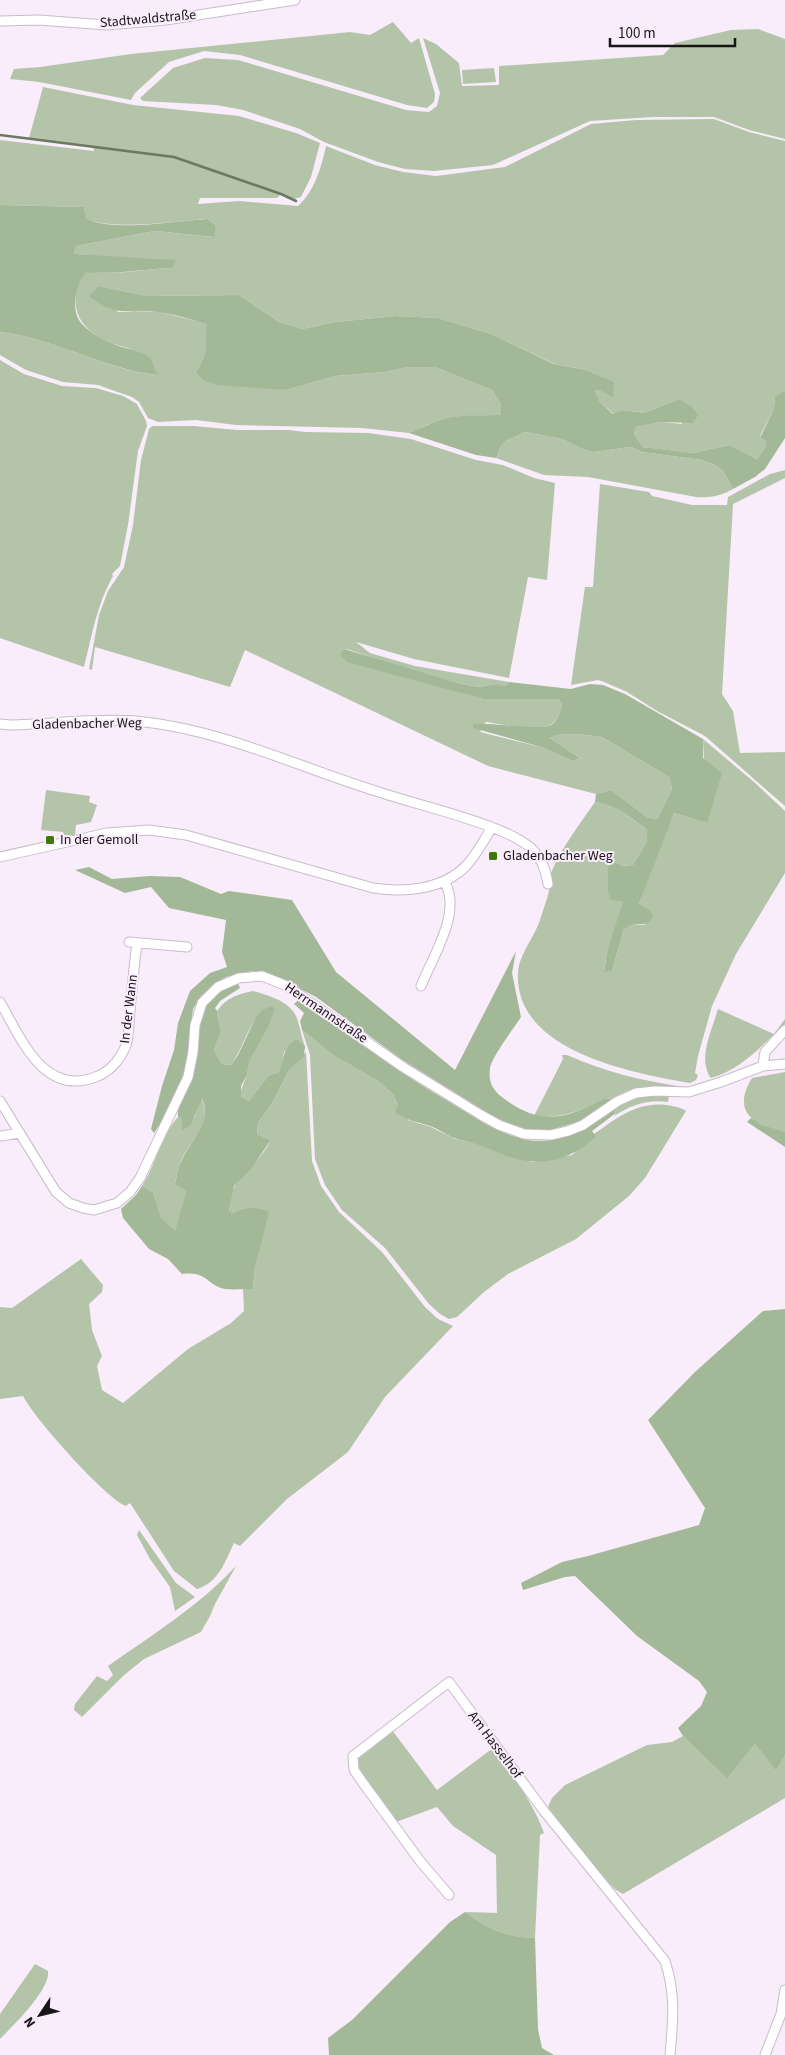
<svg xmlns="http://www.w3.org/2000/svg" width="785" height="2055" font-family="'Source Sans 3',sans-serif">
<rect width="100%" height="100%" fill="#f9edfb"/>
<path fill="#b3c4a9" d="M393 22 411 43 419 38 435 94 434 102 427 108 407 105 240 55 204 51 169 62 135 93 131 100 39 82 10 79 14 69 40 67 131 54 350 32 370 35Z
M758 29 785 39V139L749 130 714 117H653L590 121 493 165 434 171 405 169 378 162 324 142 300 129 243 110 216 105 143 101 140 98 173 68 205 58 238 60 406 110 429 112 437 106 440 93 423 38 436 44 459 63 462 86 499 85V66L663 55 675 43 731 30Z
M494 68 496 82 463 84 462 70Z
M43 87 133 105 239 116 296 133 320 143 311 177 301 197 294 199 281 194 277 198H200L198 204 239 201 298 206C314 192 322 166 326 146L375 165 403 172 436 176 505 167 591 124 636 120 714 119 749 132 785 141V393L775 396 774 408 761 434 760 438 766 441V446L757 459 729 445 693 453 641 447 634 434 636 427 661 422 682 424 679 399 644 413 623 410 614 414 600 402 595 391 599 390 582 369 555 364 491 334 438 318 396 316 335 322 302 329 279 322 239 295 147 296 99 286 118 312H160L208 324 205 355 196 372 286 390 335 376 385 372 407 367H435L492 390 501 404V414L487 417 460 416 429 424 409 433 362 428 236 425 196 420 158 422 148 418 139 402 132 397 98 385 63 382 26 370 0 355V332C54 338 103 369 156 375 155 371 154 364 152 360 145 351 130 349 120 346 82 335 62 308 86 271 114 276 143 269 172 268 139 260 108 255 74 254L76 246 155 231 213 237 216 226 208 219C175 221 115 231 87 219L84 207 0 205V140L94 151 93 147 29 138Z
M0 360 24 374 62 386 96 388 123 396 137 404 146 421 147 426 138 451 128 525 120 566 112 574 113 576C97 604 92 635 84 667L0 638Z
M152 426H194L237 430H289L305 432 368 433 411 439 476 460 503 465 534 478 555 483 547 580 528 577 509 678 414 659 356 642 370 653 415 666 509 682 505 686 496 684 478 687 458 683 388 663 350 650 345 649 341 652 427 683 483 699H559L562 704C560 712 558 720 550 725 539 732 500 724 486 722L480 732 541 747 573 761 580 758 550 738 557 735 577 734 602 737 669 777 672 789 657 819 647 817 611 790 596 794 488 766 245 650 230 687 95 647 92 670 89 669 99 615 108 591 124 567 133 525 141 460 149 429Z
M525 432 562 439 582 449 593 452 631 447 642 452 702 460 715 465 723 471 733 489C721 496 710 498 696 497L588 477 544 475 496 458 501 446 506 441Z
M785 470V478L733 504 722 694 733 711 740 753 785 752V806L705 736 657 711 627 692 604 682 598 680 571 685 585 587H593L600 484 649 492 652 496 692 505H727L728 497 770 474Z
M703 739 754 782 785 811V873L736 954 712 1006 698 1056 695 1073 698 1075 696 1080 690 1083C632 1073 514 1051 518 973 519 954 534 938 540 920 543 909 549 896 550 884 551 880 550 877 551 873 561 848 580 824 595 802 615 804 631 818 647 830V841L633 865 608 867 610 898 624 902 607 951 604 971H612L624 929 632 924 645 925 639 904 669 823 674 813 707 823Z
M46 790 90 796 89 802 97 805 91 822 76 825 75 835 63 836V832L41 830Z
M253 991C267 995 289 1001 296 1016 300 1025 301 1037 305 1046L297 1039 284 1052 282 1065 279 1072 268 1076 249 1101 240 1097C241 1088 244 1083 247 1075 248 1070 247 1064 249 1060 258 1041 271 1028 270 1006 249 1017 245 1046 231 1065L222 1064 214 1050 221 1032 217 1011C226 998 238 994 253 991Z
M718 1009 774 1034 785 1019V1024C761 1046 742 1069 711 1078 697 1059 712 1030 718 1009Z
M302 1030 333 1055 378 1081 393 1094 398 1105 408 1120 431 1127 455 1139 475 1143 513 1158 532 1162 572 1155 595 1136 594 1134C618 1117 641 1099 672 1106 677 1107 682 1108 686 1111L645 1178 629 1196 576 1239 508 1274 484 1292 457 1317 449 1319 440 1314 429 1304 385 1248 342 1210 325 1185 315 1159 310 1055Z
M306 1052 312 1161 321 1186 339 1212 382 1252 425 1307 438 1319 453 1326 385 1397 348 1452 287 1499 240 1546 234 1543C225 1562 218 1583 197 1589L174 1571 130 1503 126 1506C105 1498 34 1418 23 1396L0 1399V1307L12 1308 81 1259 103 1285 102 1292 89 1304 92 1330 102 1356 97 1366 102 1390 123 1403 188 1349 231 1323 244 1311 243 1289H253L255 1267 261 1241 229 1212C231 1204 231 1191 236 1184 247 1169 262 1158 271 1140L257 1134 258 1123 274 1100 289 1070Z
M562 1055H567C605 1072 643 1081 684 1087L683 1089C655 1087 633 1083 609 1101V1099L605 1098C583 1110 560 1120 534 1116L563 1059Z
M785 1072V1132C754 1126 731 1112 752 1078Z
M651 1095H669L668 1102C648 1099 631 1105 614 1116L616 1113 612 1110C625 1102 636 1097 651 1095Z
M201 1098C214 1123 191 1139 181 1161 178 1168 177 1176 175 1183L186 1191 175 1232 161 1217 153 1192 142 1186C156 1165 160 1137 178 1117L182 1119 194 1118Z
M139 1530 176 1583 195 1597 175 1611 170 1587 150 1559 137 1535Z
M236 1566 215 1604 210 1616 201 1632 144 1659 123 1676 82 1717 74 1710 75 1704 97 1676 107 1681 113 1675 108 1666C152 1635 199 1606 236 1566Z
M392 1730 437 1790 493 1748C512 1775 533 1802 544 1833L540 1835 535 1938C504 1937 489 1929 465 1912L497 1913 496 1855 453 1826 437 1807 396 1822 358 1770 357 1761 359 1756Z
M683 1736 727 1777 755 1742 776 1771 785 1755V1798L623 1894 616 1890 597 1871 548 1807 552 1798 565 1785 647 1745 672 1742Z
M35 1964 48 1971C51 1989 13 2026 0 2039V2014Z"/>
<path fill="#a3b896" d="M0 205 84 207 87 219C115 232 176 221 208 219L216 226 214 237 155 231 76 246 74 254C108 255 142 259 176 260L172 268C143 269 114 275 86 272 76 286 69 311 83 325 91 334 106 341 116 345 127 350 144 349 152 360 154 364 155 371 157 375 103 369 54 338 0 332Z
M99 286 147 296 239 295 279 322 302 329 335 322 396 316 438 318 491 334 554 364 582 369 614 382 613 397 600 390 595 391 600 402 613 414 623 410 644 413 679 399 692 407 698 415 693 423 661 422 636 427 634 434 642 447 693 453 729 445 757 459 766 446V441L760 438 774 408 775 396 783 392 785 393V438L765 469 755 477 733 489 723 471 715 465 702 460 642 452 631 447 593 452 582 449 562 439 525 432 506 441 501 446 496 458 476 455 409 433C425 426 444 417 461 416 475 415 487 417 501 414V404L492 390 435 367H407L385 372 335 376 286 390 217 385 203 380 196 372 205 355 207 324C192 320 174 314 158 312 127 310 116 317 89 296Z
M344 649 458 683 478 687 496 684 505 686 509 682 571 689 590 684 603 685 625 694 703 739V758L722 773 707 823 674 813 639 904 650 911 653 915C649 928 641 922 631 925 629 926 626 928 624 929L612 971 604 972 607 951 623 902 610 899 608 891V867L613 862 623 866 633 865 647 841V830C632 818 614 804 595 802L596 794 611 790 647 817 657 819 672 789 669 777 602 737 577 734 557 735 550 738 580 758 573 761 541 747 473 728V724C490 722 541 731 551 725 558 720 560 712 562 704L559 699H483L347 662 341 656V652Z
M89 867 112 879 150 876 180 877 221 894 229 891 292 900 336 972 455 1070 516 951 512 973 521 1017C514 1028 491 1058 490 1069 488 1082 493 1090 503 1098 542 1127 565 1119 605 1098L609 1099V1103L578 1122 547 1131 522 1129 502 1122 401 1059 316 997 271 974 252 971 226 977 216 983 201 996 193 1009 187 1060 180 1085 167 1113 154 1133 151 1129 162 1086 174 1050 178 1023 190 991 210 973 227 967 222 952 226 920 169 908 151 887 125 893 75 870Z
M238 983 240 988 220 1001 215 1008 217 1011 221 1032 214 1050 222 1064 231 1065 238 1055 255 1019 261 1011 270 1006 275 1009 268 1027 249 1061 247 1075 241 1086V1097L249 1101 268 1076 279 1072C285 1059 282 1046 297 1039L305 1046 304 1056 289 1070 274 1100 258 1123 257 1134 271 1140 250 1170 234 1186 229 1211 232 1214C246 1207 254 1206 269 1212L255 1267 253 1289C244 1289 234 1290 225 1289 206 1285 208 1271 182 1274L168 1259 149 1249 123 1218 121 1209 136 1195 142 1186 153 1192 161 1217 175 1231 186 1191 175 1184C177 1176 178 1167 182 1160 191 1140 213 1121 202 1099L190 1126 182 1130V1119L178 1117C176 1103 188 1093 192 1079 205 1035 182 1006 238 983Z
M299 999C334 1022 366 1049 401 1072 419 1084 438 1095 456 1106 479 1120 501 1135 528 1140 559 1145 589 1127 612 1110L616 1113 592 1131 596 1136C574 1159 543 1167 512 1158 500 1154 488 1148 476 1144 469 1141 461 1141 454 1138 446 1135 439 1129 430 1126 415 1121 410 1122 395 1112L398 1105 393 1094 378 1081 333 1055 302 1030 300 1021 304 1013 294 1004Z
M751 1118 762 1125 785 1132V1147L747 1122Z
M785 1309V1755L776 1771 755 1743 727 1778 683 1736 678 1728 701 1706 707 1692 699 1681 637 1636 575 1576 565 1577 523 1590 521 1583 562 1562 588 1556 699 1525 705 1508 648 1420 695 1372 763 1311Z
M465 1912C489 1929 504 1937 535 1938L538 2029 542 2048 554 2055H329L328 2038 352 2020 450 1922Z"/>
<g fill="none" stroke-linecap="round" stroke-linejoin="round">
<path stroke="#6b7862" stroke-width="2.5" d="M0 135 174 157 281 194 296 201"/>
<g stroke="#c7bcc9" stroke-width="11">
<path id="minor" d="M0 21 38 20 107 25 166 20 295 0
M0 724 11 725C52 724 94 718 136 721 222 729 300 768 382 793 419 805 455 813 491 827 505 832 519 838 531 848 542 858 546 870 548 884
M0 857 107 833 149 830 186 835 373 888C404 893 442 890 466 866 476 855 484 841 492 827
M129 942 187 947
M421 986C433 956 463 911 444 881
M0 1002C21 1038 44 1099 98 1076 111 1071 123 1056 127 1042 129 1032 129 1021 130 1011 132 989 134 966 137 943
M763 1066 765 1052 785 1030
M0 1101 56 1192 69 1203 83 1208 94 1210 117 1203 130 1192 140 1178 188 1077 193 1052 195 1025 202 1003 218 987 239 978 262 976 287 986 403 1067 481 1115 499 1125 524 1134 551 1135 568 1131 583 1125 618 1101 636 1093 655 1091 689 1092 721 1082 763 1066 785 1064
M0 1136 20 1133
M449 1895 420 1861 363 1783 354 1770 353 1756 449 1682 544 1811 665 1961C676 1994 673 2021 670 2055
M765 2055 781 2014 785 1990"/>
</g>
<use href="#minor" stroke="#fff" stroke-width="9"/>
</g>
<g fill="#417705" stroke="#f9edfb" stroke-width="2">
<rect x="45" y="835" width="10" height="10" rx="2.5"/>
<rect x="488" y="851" width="10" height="10" rx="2.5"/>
</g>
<g text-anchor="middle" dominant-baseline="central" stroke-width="4" stroke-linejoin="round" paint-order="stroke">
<g font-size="14" fill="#181418" stroke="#f9edfb">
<text transform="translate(148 19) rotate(-5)">Stadtwaldstraße</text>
<text transform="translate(87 724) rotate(-1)">Gladenbacher Weg</text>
<text transform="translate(129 1009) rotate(-83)">In der Wann</text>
<text transform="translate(326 1013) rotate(34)">Herrmannstraße</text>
<text transform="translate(495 1745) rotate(53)">Am Hasselhof</text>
</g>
<g font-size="14" fill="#181418" stroke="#f9edfb" text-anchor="start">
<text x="60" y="840">In der Gemoll</text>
<text x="503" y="856">Gladenbacher Weg</text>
</g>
</g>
<g transform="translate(40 2015) rotate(235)" stroke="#f9edfb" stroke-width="4" paint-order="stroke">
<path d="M0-4L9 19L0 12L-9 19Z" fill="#181418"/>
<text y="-8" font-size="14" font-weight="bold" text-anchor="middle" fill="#181418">N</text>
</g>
<path d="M610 38v8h125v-8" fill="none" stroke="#181418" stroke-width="2.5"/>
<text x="618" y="38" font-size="15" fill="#181418" stroke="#f9edfb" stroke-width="4" paint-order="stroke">100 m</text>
</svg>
